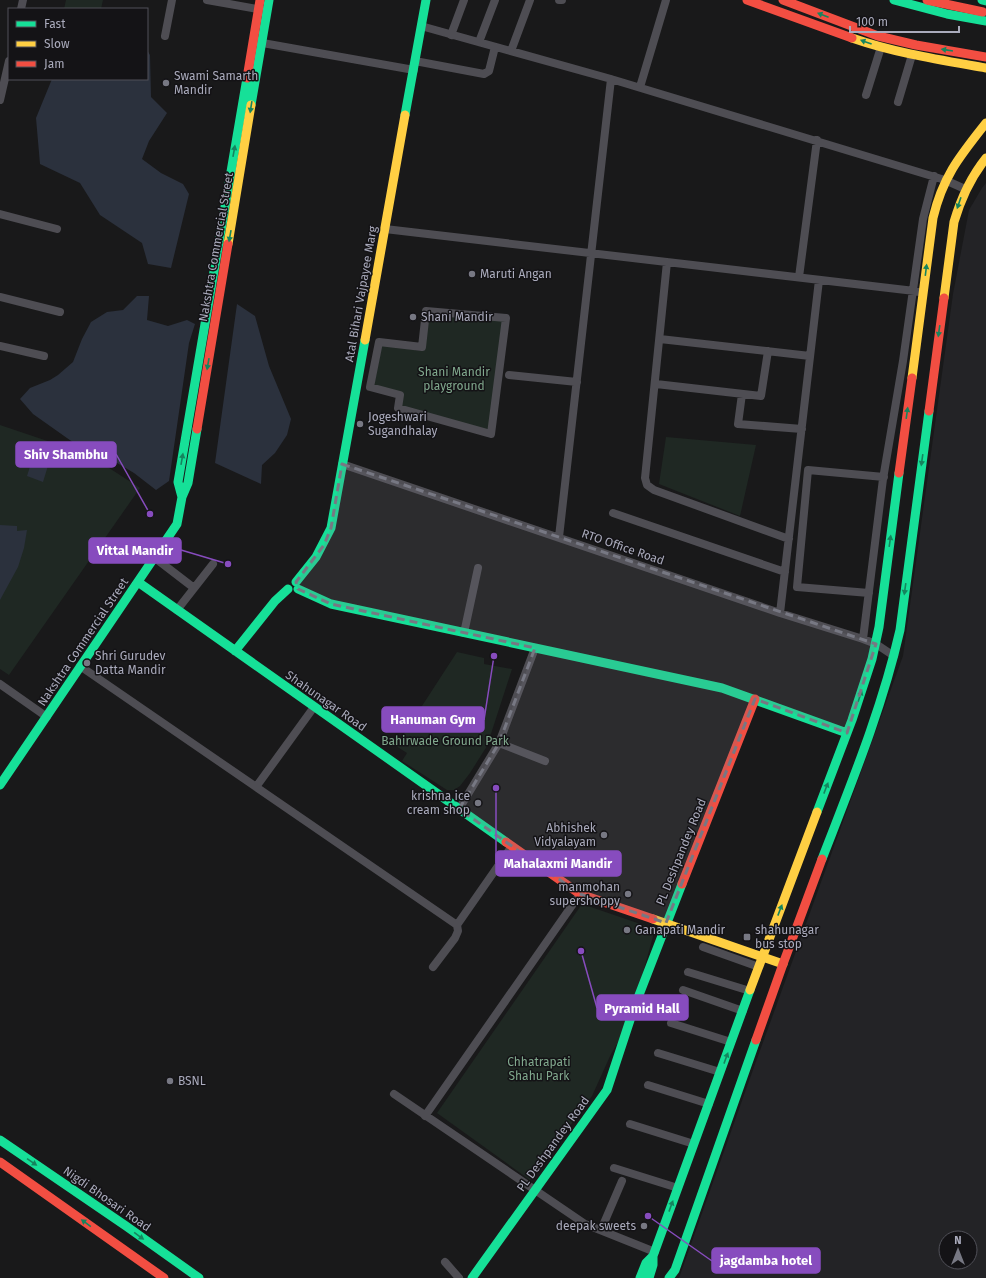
<svg xmlns="http://www.w3.org/2000/svg" width="986" height="1278" font-family="'Fira Sans',sans-serif">
<rect width="100%" height="100%" fill="#19191a"/>
<path fill="#232326" fill-rule="evenodd" d="M986 183V1278H679L749 1081 903 656 953 294 969 210 982 188ZM946 1238H970V1262H946Z"/>
<path fill="#1f2823" d="M66 0H103L101 9H64Z
M426 311 506 318 491 434 398 408 400 395 373 391 382 345 421 351Z
M0 425 89 455 140 488 9 675 0 669Z
M666 437 756 445 740 516 659 484Z
M457 652 484 658V664L512 669 487 746 470 773 460 786 454 790H447L402 761 407 753 396 746Z
M582 904 655 929 629 1024 611 1054 592 1096 530 1180 437 1113Z"/>
<path fill="#2b313d" d="M147 50 150 55 151 97 167 113 149 141 142 159 161 173 183 184 189 194 171 268 148 264 142 243 100 215 80 183 40 164 36 118 52 79H147Z
M137 296H149L147 320 168 326 187 320 195 324 189 343 169 481 156 490 134 473 102 454 74 443 33 414 20 399 30 388 50 380 58 375 73 362 82 339 91 322 107 312 123 310Z
M237 304 255 316 269 366 291 419 287 435 275 453 262 465 261 484 215 463Z
M35 451 51 456 43 482 27 476Z
M0 525 17 526V531L27 530 24 548 18 567 0 600Z"/>
<g fill="none" stroke-linecap="round" stroke-linejoin="round">
<path stroke="#4e4d53" stroke-width="8" d="M207 0 263 10
M559 0H562
M21 9 23 0
M421 26 611 79 945 180 965 189
M451 35 464 0
M165 36 172 0
M257 42 414 70
M479 42 495 0
M511 51 530 0
M415 61 484 74 489 71 495 47
M640 87 666 0
M866 95 881 47
M0 100 9 61
M898 102 912 55
M0 214 57 229
M385 229 923 292
M667 262 645 478 647 485 654 490 789 539
M799 277 817 140
M0 297 60 312
M426 311 506 318 491 434 398 408 400 395 370 387 379 342 422 347Z
M660 339 810 356
M0 346 44 356
M509 375 577 382
M656 384 761 396 768 351
M742 394 738 424 802 429
M342 464 780 613 863 639 876 644 894 656
M613 513 785 572
M559 537 611 79
M155 558 194 588
M869 593 797 587 808 470 884 477
M177 610 213 564
M780 613 819 280
M464 633 478 568
M863 639 883 479 903 361 923 219 934 176
M80 666 457 925
M0 684 47 717
M499 743 545 761
M256 787 314 707
M459 809 499 743 535 648
M703 947 759 967
M433 967 455 938 458 931 457 925 512 846
M688 972 750 991
M683 990 743 1011
M671 1023 731 1042
M658 1053 720 1072
M648 1085 709 1104
M394 1094 585 1224 655 1252
M425 1116 580 894
M630 1124 694 1144
M614 1168 678 1188
M601 1230 622 1181
M445 1262 459 1278"/>
<path stroke="#16e098" stroke-width="9" d="M894 0 947 14 986 21
M982 0 986 1
M251 105 269 0
M405 115 426 0
M182 497 178 482 247 78
M138 582 506 842
M296 582 316 557 331 528 365 340
M298 589 331 604 722 688 847 733
M235 651 275 601 288 589
M0 785 177 524 182 497 188 483 197 429
M817 812 852 720 872 659 879 627 899 473
M822 859C851 784 882 709 900 630L929 411
M0 1140 126 1226 199 1278
M472 1278 607 1090 634 1008 682 884
M640 1278 646 1263 653 1256
M649 1278 653 1265V1256L750 990
M669 1278 675 1270 756 1040"/>
<path stroke="#ffcf43" stroke-width="9" d="M852 38C895 53 941 60 986 68
M228 244 251 105
M944 298 954 222C961 198 970 178 986 158
M365 340 405 115
M912 378 933 218C943 176 960 156 986 123
M653 919 783 964
M750 990 817 812"/>
<path stroke="#f24e42" stroke-width="9" d="M747 0 852 38
M783 0 878 36 916 45 986 57
M927 0 983 12
M247 78 260 0
M929 411 944 298
M197 429 228 244
M899 473 912 378
M506 842 580 894 653 919
M682 884 755 699
M756 1040 783 964 822 859
M0 1162 164 1278"/>
</g>
<defs><path id="oneway-solid" d="M-6-.8H1V-3.2L6.5 0L1 3.2V.8H-6Z"/></defs>
<g fill="#15845e">
<use href="#oneway-solid" transform="translate(823 15) rotate(-159)"/>
<use href="#oneway-solid" transform="translate(866 42) rotate(-160)"/>
<use href="#oneway-solid" transform="translate(947 50) rotate(-171)"/>
<use href="#oneway-solid" transform="translate(251 107) rotate(99)"/>
<use href="#oneway-solid" transform="translate(234 151) rotate(-80)"/>
<use href="#oneway-solid" transform="translate(959 203) rotate(109)"/>
<use href="#oneway-solid" transform="translate(230 236) rotate(100)"/>
<use href="#oneway-solid" transform="translate(926 270) rotate(-83)"/>
<use href="#oneway-solid" transform="translate(939 331) rotate(98)"/>
<use href="#oneway-solid" transform="translate(208 364) rotate(100)"/>
<use href="#oneway-solid" transform="translate(907 413) rotate(-82)"/>
<use href="#oneway-solid" transform="translate(182 459) rotate(-80)"/>
<use href="#oneway-solid" transform="translate(922 460) rotate(98)"/>
<use href="#oneway-solid" transform="translate(890 541) rotate(-82)"/>
<use href="#oneway-solid" transform="translate(905 589) rotate(98)"/>
<use href="#oneway-solid" transform="translate(860 696) rotate(-72)"/>
<use href="#oneway-solid" transform="translate(826 788) rotate(-69)"/>
<use href="#oneway-solid" transform="translate(780 910) rotate(-69)"/>
<use href="#oneway-solid" transform="translate(726 1058) rotate(-70)"/>
<use href="#oneway-solid" transform="translate(32 1162) rotate(34)"/>
<use href="#oneway-solid" transform="translate(671 1206) rotate(-70)"/>
<use href="#oneway-solid" transform="translate(86 1223) rotate(-144)"/>
<use href="#oneway-solid" transform="translate(139 1236) rotate(36)"/>
</g>
<path fill="#777883" fill-opacity="0.2" stroke="#777883" stroke-width="3" stroke-dasharray="8 5" stroke-linejoin="round" d="M342 464 876 644 847 733 755 699 666 923 580 894 459 809 499 743 535 648 331 604 298 589 296 582 324 545 331 528Z"/>
<g fill="#777883" stroke="#141316" stroke-width="1.5">
<circle cx="166" cy="83" r="4"/>
<circle cx="472" cy="274" r="4"/>
<circle cx="413" cy="317" r="4"/>
<circle cx="360" cy="424" r="4"/>
<circle cx="87" cy="663" r="4"/>
<circle cx="478" cy="803" r="4"/>
<circle cx="604" cy="835" r="4"/>
<circle cx="628" cy="894" r="4"/>
<circle cx="627" cy="930" r="4"/>
<rect x="743" y="933" width="8" height="8" rx="2"/>
<circle cx="170" cy="1081" r="4"/>
<circle cx="644" cy="1226" r="4"/>
</g>
<g text-anchor="middle" dominant-baseline="central" stroke-width="3" stroke-linejoin="round" paint-order="stroke">
<g font-size="12" fill="#aaabbc" stroke="#141316" text-anchor="start">
<text x="174" y="76">Swami Samarth<tspan x="174" dy="14">Mandir</tspan></text>
<text x="480" y="274">Maruti Angan</text>
<text x="421" y="317">Shani Mandir</text>
<text x="368" y="417">Jogeshwari<tspan x="368" dy="14">Sugandhalay</tspan></text>
<text x="95" y="656">Shri Gurudev<tspan x="95" dy="14">Datta Mandir</tspan></text>
<text x="470" y="796" text-anchor="end">krishna ice<tspan x="470" dy="14">cream shop</tspan></text>
<text x="596" y="828" text-anchor="end">Abhishek<tspan x="596" dy="14">Vidyalayam</tspan></text>
<text x="620" y="887" text-anchor="end">manmohan<tspan x="620" dy="14">supershoppy</tspan></text>
<text x="635" y="930">Ganapati Mandir</text>
<text x="755" y="930">shahunagar<tspan x="755" dy="14">bus stop</tspan></text>
<text x="178" y="1081">BSNL</text>
<text x="636" y="1226" text-anchor="end">deepak sweets</text>
</g>
<g font-size="12" fill="#aaabbc" stroke="#141316">
<text transform="translate(216 247) rotate(-80)">Nakshtra Commercial Street</text>
<text transform="translate(361 294) rotate(-80)">Atal Bihari Vajpayee Marg</text>
<text transform="translate(623 547) rotate(19)">RTO Office Road</text>
<text transform="translate(83 642) rotate(-56)">Nakshtra Commercial Street</text>
<text transform="translate(326 701) rotate(35)">Shahunagar Road</text>
<text transform="translate(681 852) rotate(-68)">PL Deshpandey Road</text>
<text transform="translate(553 1144) rotate(-54)">PL Deshpandey Road</text>
<text transform="translate(107 1199) rotate(35)">Nigdi Bhosari Road</text>
</g>
<g font-size="12" fill="#80a88d" stroke="#141316">
<text x="454" y="372">Shani Mandir<tspan x="454" dy="14">playground</tspan></text>
<text x="445" y="741">Bahirwade Ground Park</text>
<text x="539" y="1062">Chhatrapati<tspan x="539" dy="14">Shahu Park</tspan></text>
</g>
</g>
<path fill="none" stroke="#874cbe" stroke-width="1.5" d="M150 514L116 454M228 564L181 550M494 656L484 720M496 788L496 863M581 951L597 1008M648 1216L712 1261"/>
<g fill="#874cbe" stroke="#141316" stroke-width="1.5">
<circle cx="150" cy="514" r="4"/>
<circle cx="228" cy="564" r="4"/>
<circle cx="494" cy="656" r="4"/>
<circle cx="496" cy="788" r="4"/>
<circle cx="581" cy="951" r="4"/>
<circle cx="648" cy="1216" r="4"/>
</g>
<g fill="#874cbe" stroke="#874cbe" stroke-width="1.5">
<rect x="16" y="442" width="100" height="25" rx="4"/>
<rect x="89" y="538" width="92" height="25" rx="4"/>
<rect x="382" y="707" width="102" height="25" rx="4"/>
<rect x="496" y="851" width="125" height="25" rx="4"/>
<rect x="597" y="995" width="91" height="25" rx="4"/>
<rect x="712" y="1248" width="108" height="25" rx="4"/>
</g>
<g font-size="13" text-anchor="middle" font-weight="bold" fill="#fff">
<text x="66" y="459">Shiv Shambhu</text>
<text x="135" y="555">Vittal Mandir</text>
<text x="433" y="724">Hanuman Gym</text>
<text x="558" y="868">Mahalaxmi Mandir</text>
<text x="642" y="1013">Pyramid Hall</text>
<text x="766" y="1265">jagdamba hotel</text>
</g>
<rect x="8" y="8" width="140" height="72" fill="#141316" stroke="#505058"/>
<rect x="16" y="21" width="20" height="6" fill="#16e098" stroke="#505058"/>
<text x="44" y="28" font-size="12" fill="#aaabbc">Fast</text>
<rect x="16" y="41" width="20" height="6" fill="#ffcf43" stroke="#505058"/>
<text x="44" y="48" font-size="12" fill="#aaabbc">Slow</text>
<rect x="16" y="61" width="20" height="6" fill="#f24e42" stroke="#505058"/>
<text x="44" y="68" font-size="12" fill="#aaabbc">Jam</text>
<g transform="translate(958 1250)"><circle r="19" fill="#141316" stroke="#505058"/>
<path d="M0-3L7 15L0 10L-7 15Z" fill="#777883"/>
<text y="-6" font-size="11" font-weight="bold" text-anchor="middle" fill="#aaabbc">N</text>
</g>
<path d="M850 26v6h109v-6" fill="none" stroke="#aaabbc" stroke-width="2"/>
<text x="856" y="26" font-size="12" fill="#aaabbc" stroke="#141316" stroke-width="3" paint-order="stroke">100 m</text>
</svg>
